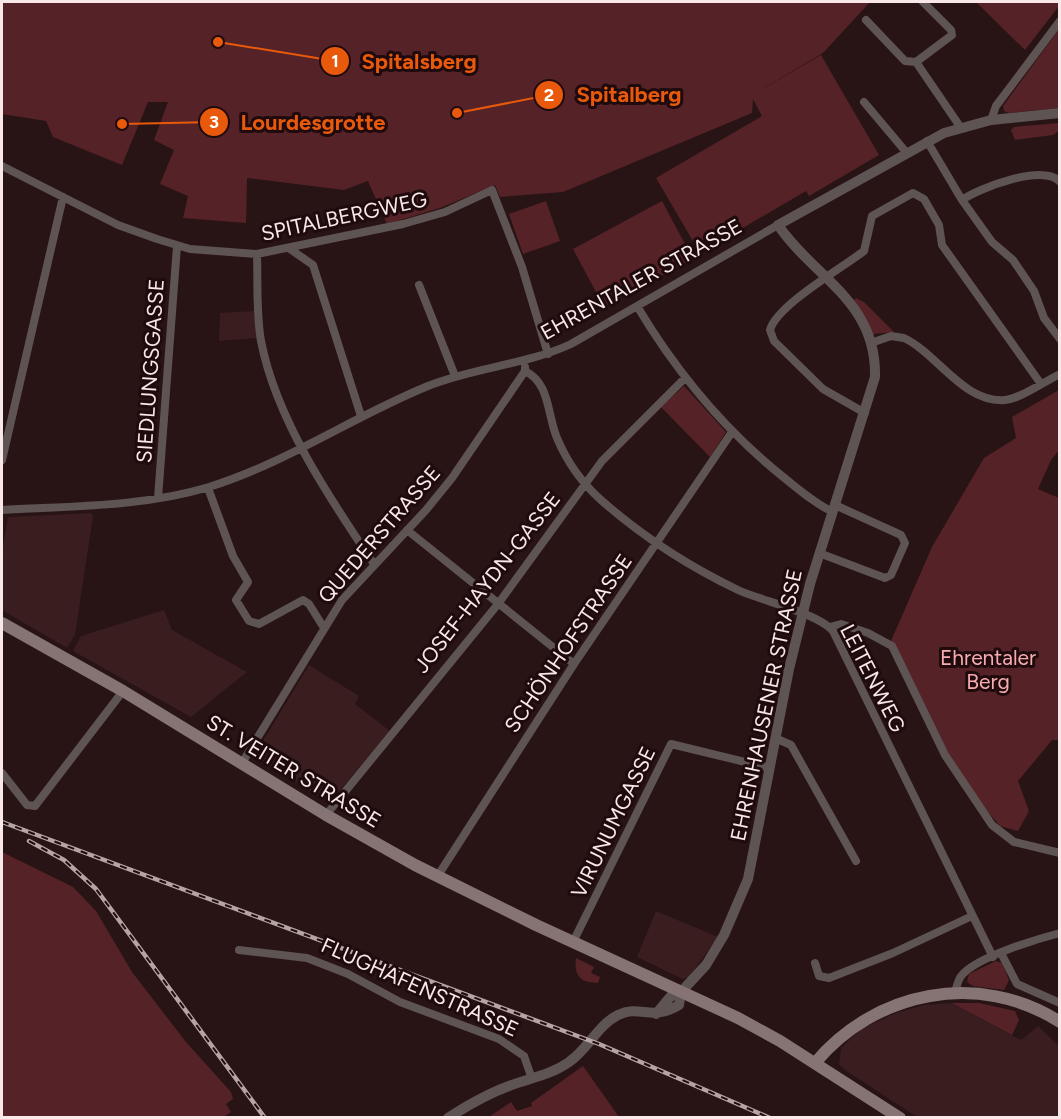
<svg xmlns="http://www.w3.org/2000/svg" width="1061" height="1119" font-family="Figtree,sans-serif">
<rect width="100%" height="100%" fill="#291415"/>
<path fill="#391d1f" d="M254 311 257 338 219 341 220 313Z
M91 513 93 516 75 635 67 648 2 610V552L8 517Z
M164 610 172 630 247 672 191 717 73 651 81 636Z
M309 665 359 696 355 704 390 731 329 803 261 760 255 754Z
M656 911 718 937 689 977 683 979 637 957Z
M952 1003 1021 1040 1038 1026 1059 1046V1117H917L845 1070 839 1064 841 1048 861 1029 896 1013 924 1005Z"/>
<path fill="#552227" d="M2 2H870L823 53 752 95 821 55 879 155 809 196 806 191 700 253 656 178 762 116 753 99 752 113 563 192 500 197 495 185 440 208 387 224 368 181 344 190 247 178 246 223 183 218 188 196 160 184 174 150 154 140 168 102H148L122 165 53 137 46 121 2 114Z
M976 2H1059V6L1025 50Z
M1059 29V108L1009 113 1004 111 1003 106Z
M1059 123V131L1053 135 1015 140 1011 130 1014 127Z
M546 201 560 241 523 254 509 214Z
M662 201 693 259 604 307 573 249Z
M856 298 864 302 894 332 873 334 853 301Z
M684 386 726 432 710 457 661 407Z
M1059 390V450L1051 460 1038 489 1059 498V740H1052L1018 781 1029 811 1018 831 1000 826 972 793 956 768 891 641 932 547 984 458 1016 438 1012 417Z
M2 852 73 887 96 911 132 972 186 1042 231 1092 233 1099 226 1104 231 1112 222 1118 2 1117Z
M576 958 594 967 591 973 600 977 598 983C580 983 574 976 576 958Z
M996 961 1002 963 1009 980 1004 990 973 986 967 982 969 974Z
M952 1003H979L1015 1011 1019 1020 1012 1035Z
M583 1066 619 1117H489L511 1102 517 1111 532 1106 531 1103Z"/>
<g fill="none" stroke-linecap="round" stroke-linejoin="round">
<path stroke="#5f5454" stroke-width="8" d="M866 20 905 61 916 62
M916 62 952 35 951 30 923 2
M916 62 961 128
M864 102 906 152
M991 120 996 106 1060 21
M927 141 962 200 992 242 1013 260 1034 291 1044 318 1060 339
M2 166 118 225 157 239 190 249 257 254 403 224 445 212 492 190 522 267 548 354
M962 200C979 188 1044 163 1060 182
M290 249 313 265 361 416
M257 254C258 283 256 313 261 341 276 419 330 499 374 564
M419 285 455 376
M637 306C677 373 726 432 787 480 802 492 816 504 833 512
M871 343 891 336 904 338C938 354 963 403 1005 400 1020 399 1045 381 1060 374
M525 371C550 383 547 414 557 438 567 462 582 483 601 500 643 537 688 566 738 590 762 601 818 613 833 631L993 957
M865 413 823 389 774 341 770 330C777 305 842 268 864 251L872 216 913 193 924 199 939 225 942 245 1041 384
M2 460 63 197
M208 488 233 556 248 582 236 600 249 621 259 624 303 600 309 604 324 628
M158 498 177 246
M2 510C70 506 143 507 209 487 286 463 354 416 428 386 475 367 526 365 571 344L778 225
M407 530 574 664
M819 553 885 578 891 575 905 543 901 535 835 505
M830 627 841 624 868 633 892 646 945 755 992 825 1014 842 1060 853
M775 738 791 745 856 861
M242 763 342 600 426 510 452 478 525 371V367
M2 773 27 805 35 806 123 691
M326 815 498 604 602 461 685 378
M437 877 574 664 732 432
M573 942 671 744 770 768
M239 950 307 958 348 974 400 1002 499 1039 524 1056 532 1079
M1001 953 1017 984 1060 1003
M815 963 819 976 829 978 893 953 972 916
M955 992C957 986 958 979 962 975 977 957 1037 939 1060 933"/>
<path stroke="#5f5454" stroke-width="10" d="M656 1014 671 996 681 992 706 965 724 935 748 879 789 669 810 584 875 377C877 301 814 278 778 225L944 133 991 120 1060 113
M448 1118C468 1105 487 1094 509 1086 530 1078 551 1075 569 1062 588 1049 598 1025 618 1015 641 1004 651 1022 679 1005L681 992"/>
<path stroke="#867374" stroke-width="12" d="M2 623 123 691 326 815 415 865 536 925 738 1018 780 1041 900 1118
M815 1063C875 991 979 970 1060 1022"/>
<g stroke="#b6a4a4" stroke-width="4.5">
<path id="rail" d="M2 822 599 1044 770 1118
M29 841 64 860 96 889 265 1118"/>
</g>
<use href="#rail" stroke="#1f0b0d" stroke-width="2" stroke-dasharray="7" stroke-linecap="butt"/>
</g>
<g text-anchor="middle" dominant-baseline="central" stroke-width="6" stroke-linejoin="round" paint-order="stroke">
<g font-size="21" fill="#f8e8e8" stroke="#1f0b0d">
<text transform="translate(344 216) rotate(-12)">SPITALBERGWEG</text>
<text transform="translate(641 279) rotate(-29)">EHRENTALER STRASSE</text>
<text transform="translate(150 371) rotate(-86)">SIEDLUNGSGASSE</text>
<text transform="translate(379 534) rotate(-49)">QUEDERSTRASSE</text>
<text transform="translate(487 582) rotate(-52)">JOSEF-HAYDN-GASSE</text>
<text transform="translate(568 643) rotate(-56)">SCHÖNHOFSTRASSE</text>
<text transform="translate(873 678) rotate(63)">LEITENWEG</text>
<text transform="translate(766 705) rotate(-78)">EHRENHAUSENER STRASSE</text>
<text transform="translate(294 771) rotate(31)">ST. VEITER STRASSE</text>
<text transform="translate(613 822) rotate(-64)">VIRUNUMGASSE</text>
<text transform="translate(420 987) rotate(24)">FLUGHAFENSTRASSE</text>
</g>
<g font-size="21" fill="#f7abae" stroke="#1f0b0d">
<text x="988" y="657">Ehrentaler<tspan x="988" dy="24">Berg</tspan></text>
</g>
</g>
<path fill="none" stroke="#e8590c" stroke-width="2" d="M218 42L335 61M457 113L549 95M122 124L214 122"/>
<g fill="#e8590c" stroke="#1f0b0d" stroke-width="2">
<circle cx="218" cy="42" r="6"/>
<circle cx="457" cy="113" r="6"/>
<circle cx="122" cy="124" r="6"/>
<circle cx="335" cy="61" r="15"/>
<circle cx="549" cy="95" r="15"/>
<circle cx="214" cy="122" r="15"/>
</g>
<g font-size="18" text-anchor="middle" font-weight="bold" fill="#fff">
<text x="335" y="67">1</text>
<text x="549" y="101">2</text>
<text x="214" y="128">3</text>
</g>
<g font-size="22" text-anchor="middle" font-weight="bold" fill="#e8590c" stroke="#1f0b0d" stroke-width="6" stroke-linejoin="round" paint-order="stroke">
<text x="419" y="69">Spitalsberg</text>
<text x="629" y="102">Spitalberg</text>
<text x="313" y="130">Lourdesgrotte</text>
</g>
<rect width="1061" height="1119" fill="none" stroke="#f8e8e8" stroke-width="6"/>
</svg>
